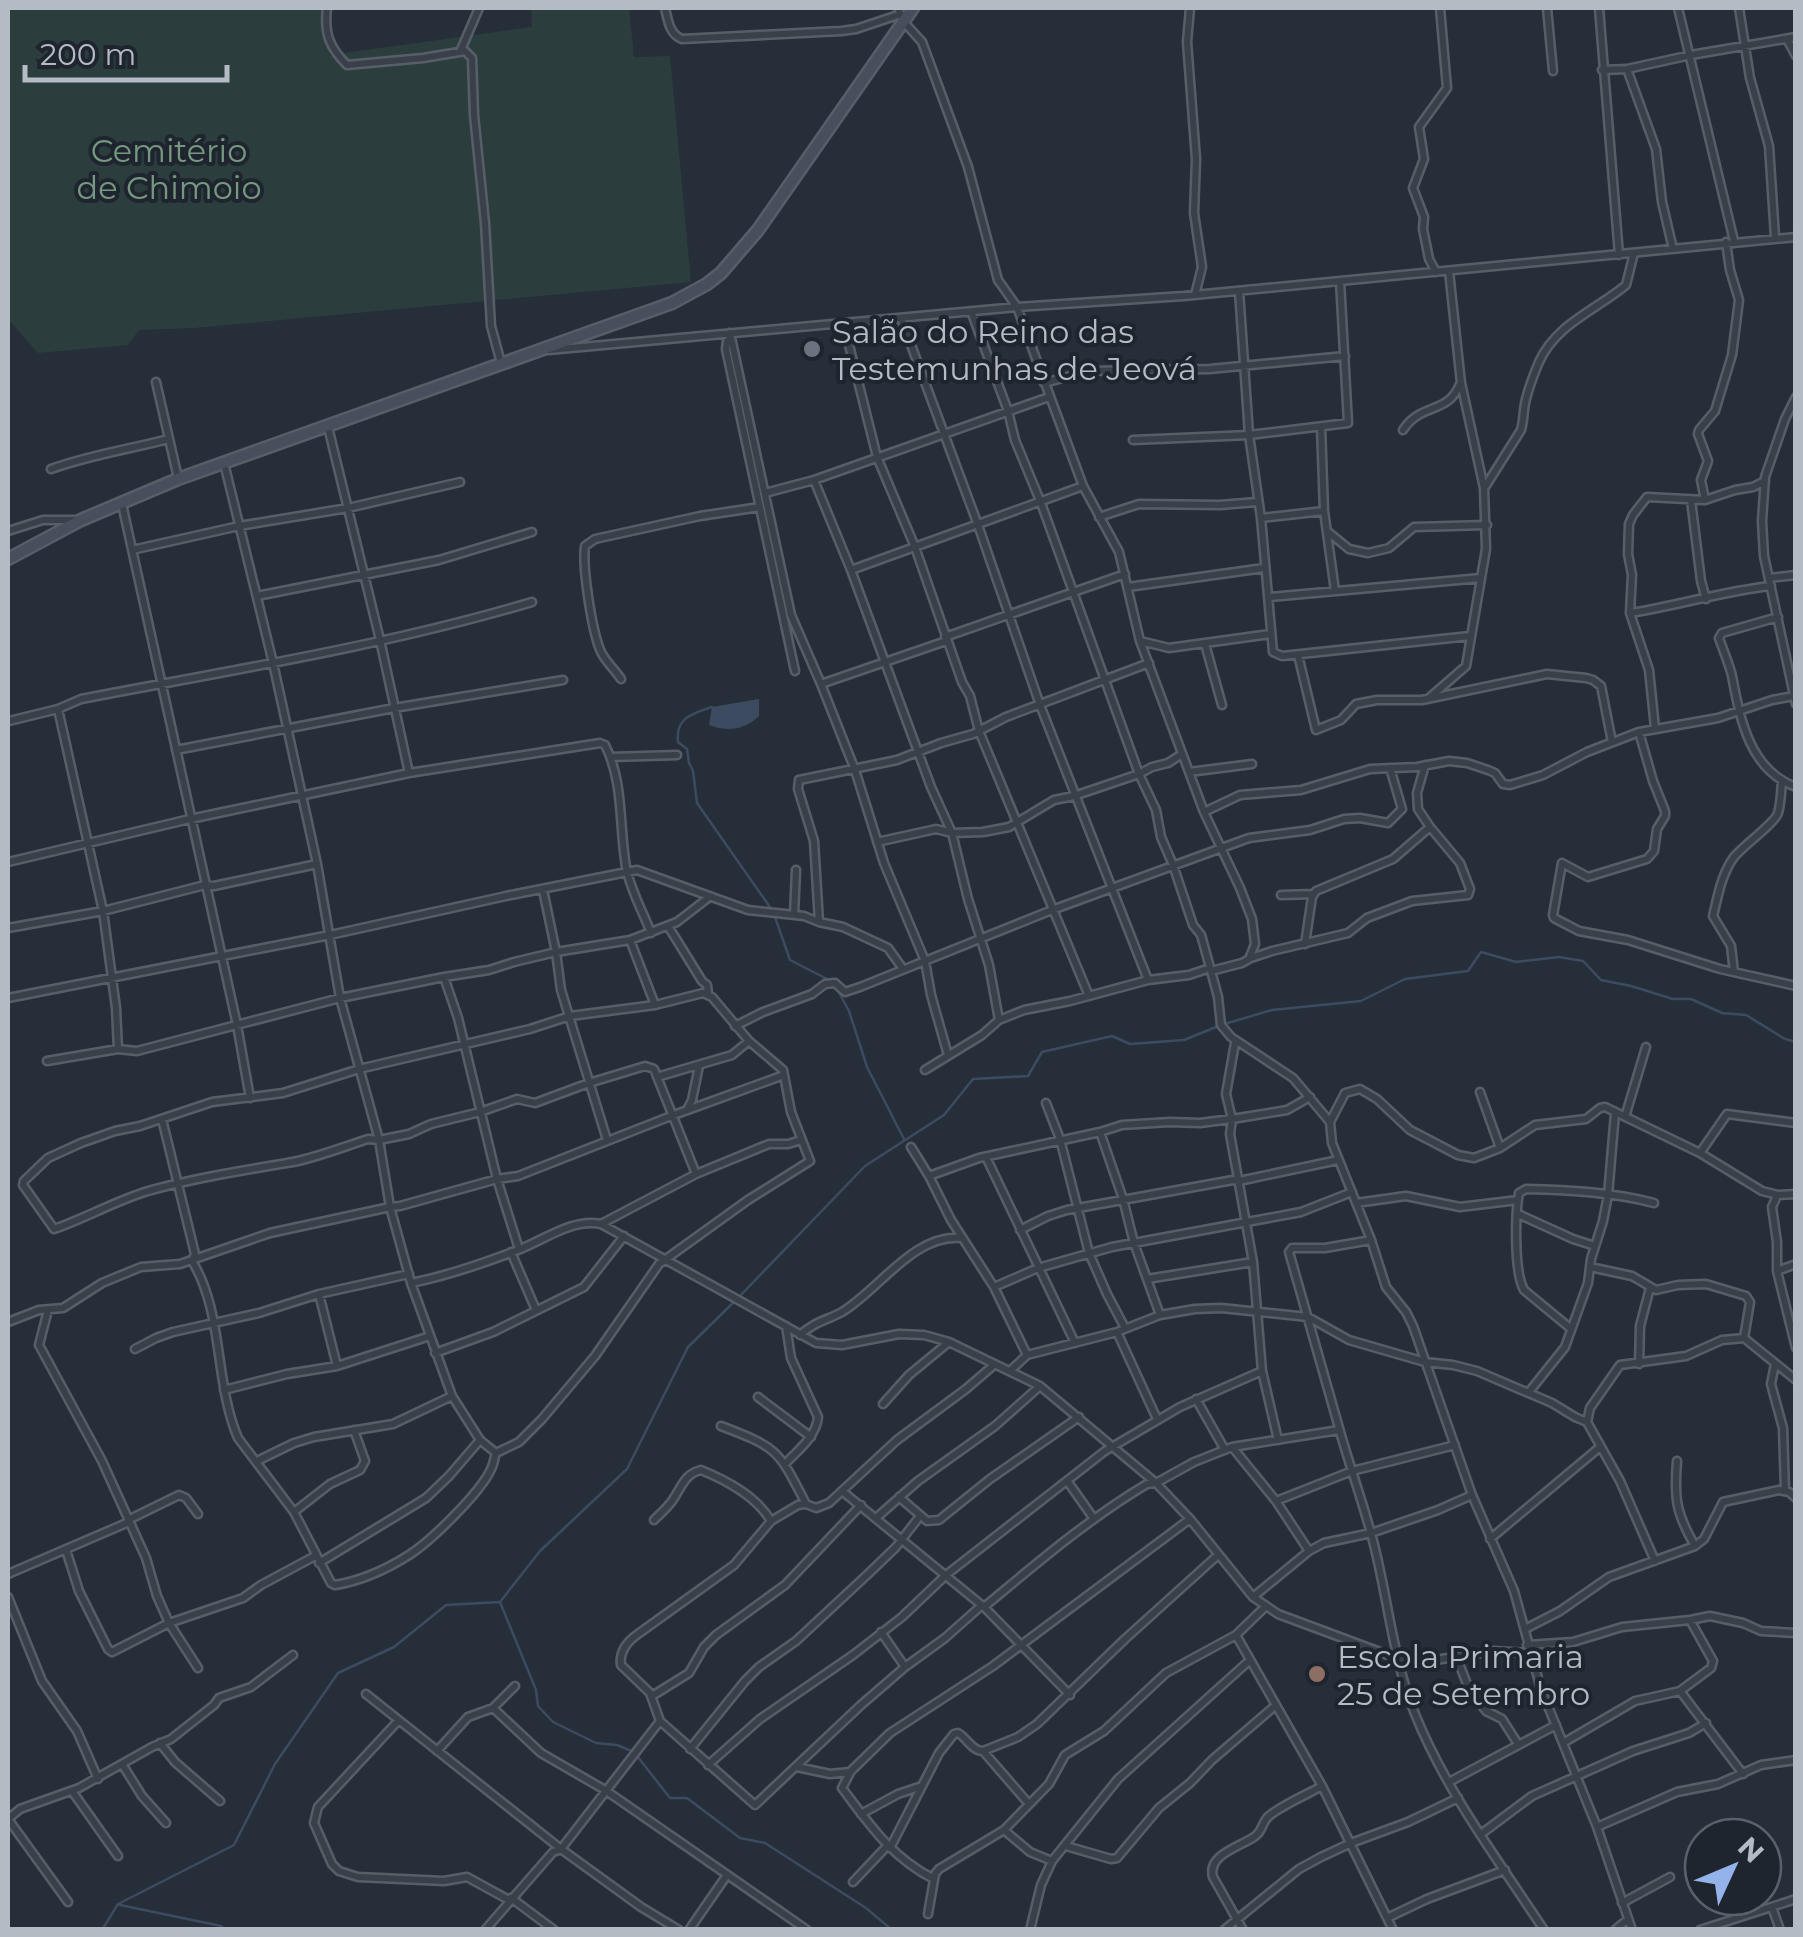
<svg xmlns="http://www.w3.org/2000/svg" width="1803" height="1937" font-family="Montserrat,sans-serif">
<rect width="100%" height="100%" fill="#262e39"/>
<path fill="#2c3d3e" d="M8 8H329L330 55 532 27 531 8H629L634 57 670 56 691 282 194 328 139 330 128 345 38 353 8 319Z"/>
<path fill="#3d4b60" d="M759 699V716C745 730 727 732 709 725L712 707Z"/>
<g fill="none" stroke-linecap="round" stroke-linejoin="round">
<path stroke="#3d4b60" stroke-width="2.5" d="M712 707C693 713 675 718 678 742L687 749 689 763 693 771 697 803 772 910
M775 917 790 960 831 981
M836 987 849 1011 867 1067 904 1139
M500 1602 536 1690 538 1706 553 1722 596 1743 617 1745 634 1752 670 1798H687L740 1838 765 1843 866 1908 892 1930
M120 1905 221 1926 225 1930
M102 1930 118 1904 234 1845 275 1764 338 1673 394 1647 446 1605 500 1602 540 1551 627 1469 688 1347 739 1297 865 1166 944 1115 973 1079 1028 1076 1042 1052 1112 1036 1130 1044 1184 1040 1221 1025 1272 1010 1361 1001 1405 979 1468 971 1481 952 1516 962 1559 957 1583 961 1601 980 1631 986 1673 999H1691L1722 1013 1746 1015 1785 1039 1796 1042"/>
<g stroke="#585e68" stroke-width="11">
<path id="street" d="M327 8C324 33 329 47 347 65L423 58 465 51 472 58 474 115 485 223 491 326 501 363
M665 8C668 20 669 34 682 39L841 31 856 29 901 14
M898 8 903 21 922 42 968 167 998 280 1017 307 1083 486 1119 552 1140 641 1204 812 1240 888 1252 919 1255 944 1249 959 1242 963 1211 971 1218 997 1221 1025 1231 1037 1293 1078 1330 1122 1332 1143 1371 1240 1386 1287 1406 1312 1413 1326 1472 1495 1514 1591 1541 1689 1597 1827 1632 1930
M1190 8 1187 42 1196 159 1194 213 1202 267 1195 295
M1547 8 1553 71
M1599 8 1619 255
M1678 8 1734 241
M1739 8 1750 78 1769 146 1775 237
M1787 39 1796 56
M460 52 479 8
M1627 69 1656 149 1662 202 1673 249
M1602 70 1627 69 1691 55 1796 37
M1436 272 1429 259 1423 229 1424 217 1413 188 1424 159 1419 127 1447 88 1440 8
M1239 291 1249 435 1261 518 1273 652 1282 656 1470 636
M971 311 1008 411 1015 440 1041 503 1139 774 1156 810 1161 837 1173 865 1193 925 1201 935 1211 971
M901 318 978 525 1040 705 1148 980
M849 323 848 341 877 457 915 547 962 682 970 696 979 731 1089 996
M730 333 791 615 821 684 855 770 884 863 925 961 931 995 948 1055
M731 338 727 341 726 349 795 671
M549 350 1017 307 1184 296 1796 237
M156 382 178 478
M1044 383 1089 371 1210 369 1345 356
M1796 397 1785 419 1765 477 1762 521 1764 556 1796 704
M328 427 380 640 409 773
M1321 427 1324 511 1335 591
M1403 430C1421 402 1448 415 1460 384
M1133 440 1249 435 1348 423 1340 281
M224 463 273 663 317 864 340 998 379 1140 390 1207 411 1283 452 1396 480 1440 496 1453
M51 469C89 455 130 449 169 439
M814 480 851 570 931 787 952 833 968 899 989 965 999 1020
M1485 487 1521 430C1524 420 1523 410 1526 399 1529 387 1534 374 1539 362 1556 324 1596 310 1626 285L1634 253
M765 493 814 480 1049 397
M1691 500 1701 581 1706 599
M1705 500 1701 480 1708 461 1698 434 1699 430 1715 411 1732 355 1739 300 1730 270 1726 242
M122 504 237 1025 250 1098
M1099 517 1139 504 1220 505 1257 502
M1261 518 1324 511
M8 531 43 520H79
M1327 531 1349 549 1368 553 1389 548 1414 527 1487 525
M132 550 239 526 348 508 460 482
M851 570 1083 486
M1769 578 1796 575
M1128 587 1264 568
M257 596 439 560 532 532
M1269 597 1481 578
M1630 613C1677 606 1723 591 1771 586
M1778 617 1722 633 1719 638C1723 650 1729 663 1732 676 1740 718 1749 770 1796 787
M945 637 1125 574
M1140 641 1169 648 1270 634
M1205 644 1222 705
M1298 655 1316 730 1341 720 1356 704 1377 700H1422L1547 674 1586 678 1593 680 1601 686 1612 742
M621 679C615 670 606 662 601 652 592 632 582 567 585 546L595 539 700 516 760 507
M821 684 946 641
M1428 699 1466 666 1486 549 1484 488 1461 383 1449 271
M58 709 103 911 116 1008 118 1049
M9 721 58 709 81 699C232 670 384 646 532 602
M1655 728 1649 670 1630 613 1632 575 1628 554 1629 524 1633 515 1647 497 1705 500 1735 490 1753 487 1765 481
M1639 732 1653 781 1665 811V816L1657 829 1654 851 1647 859 1588 877 1562 863 1553 915 1554 918 1579 931 1628 940 1720 969 1796 986
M176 750 394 708 563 680
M611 757 677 755
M1189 772 1252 764
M1204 812 1240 795 1301 790 1370 769 1417 767 1449 761 1467 763 1488 770 1495 773 1503 784 1510 785 1543 775 1587 752 1639 732 1718 718 1772 700 1794 696
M877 842 936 829 952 833 983 832 1009 827 1054 800 1074 796 1139 774 1152 767 1168 763 1182 754
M8 862 190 819 409 773 600 743 605 745C624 782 619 827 626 867 630 889 643 912 651 933
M543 890 556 952 561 990 607 1140
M1281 895 1314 894
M794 915 796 870
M819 922 814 841 798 789 799 780 897 760 941 743 973 734 1006 717 1149 663
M668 926 702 981 707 985 708 994
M8 928 103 911 205 885 214 886 317 864
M630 940 655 1005
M1305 944 1312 897 1316 891 1393 859 1430 827
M1251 958 1272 951 1348 933 1367 918 1412 901 1468 895 1470 889 1460 863 1430 827 1418 809 1417 793 1425 765
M1734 972 1731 946 1713 916C1718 896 1721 875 1734 857 1744 845 1775 823 1778 813 1781 803 1781 791 1782 781
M444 977 458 1018 497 1179 519 1249
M8 998 330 935 506 896 637 870 748 910 804 916 819 922 843 927 888 948 903 969
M735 1026 763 1012 812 994 825 984 835 983 845 992 860 987 1052 910 1249 838 1310 830 1344 819 1360 818 1388 823 1402 809 1390 768
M1235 1043 1226 1094 1232 1119 1230 1134 1253 1262 1262 1371 1278 1440
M47 1061 118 1049 137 1051 340 998 444 977 489 970 514 962 556 952 630 940 677 922 708 898
M925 1070 982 1035 999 1020 1024 1010 1070 1001 1148 980 1189 975 1210 968
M657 1077 732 1055 749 1041
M1480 1092 1500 1148
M1046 1103 1060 1139 1089 1253 1107 1294 1125 1328
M688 1108 692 1100 699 1066
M1625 1117 1646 1047
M162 1119 195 1254 192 1261C224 1313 214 1382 238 1438L294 1512 331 1583 335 1585C360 1581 387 1569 409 1555 431 1541 481 1492 491 1469 494 1464 494 1458 496 1453L519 1442 542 1419 595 1356 659 1264 748 1200 810 1161 791 1112 783 1070 749 1041 712 997 703 993 655 1005 570 1016 530 1029 359 1069 283 1093 212 1102 140 1126 115 1131 81 1143 48 1158 24 1181 23 1185 54 1229C86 1218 115 1201 148 1191 195 1178 245 1170 293 1162 318 1157 343 1147 368 1139L379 1140 409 1134 431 1124 480 1112 517 1099 535 1103 589 1083 645 1066 654 1069 696 1174
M1330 1122 1345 1093 1360 1089 1377 1099 1410 1130 1458 1155 1474 1158 1500 1148 1535 1125 1586 1119 1600 1108 1605 1107 1700 1153 1762 1191 1778 1195 1796 1194
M1100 1132 1123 1199 1134 1243 1160 1315
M911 1147 929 1176 951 1220 994 1287 1027 1355
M1700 1153 1727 1114 1796 1123
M986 1157 1075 1343
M929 1176 979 1158 1100 1132 1122 1125 1170 1122 1200 1123 1232 1119 1287 1110 1310 1097
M1777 1196 1772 1207 1777 1242V1271L1796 1348
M1356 1203 1406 1196 1460 1207 1518 1200
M1518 1214 1573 1239 1595 1246
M601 1224 696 1174 769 1144H788L801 1140
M1020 1230 1048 1216 1067 1210 1233 1180 1239 1181 1338 1160
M1371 1240 1325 1248H1292L1289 1252C1306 1310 1322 1369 1339 1428 1349 1464 1362 1500 1372 1537 1388 1596 1392 1657 1415 1714 1446 1791 1498 1860 1544 1930
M511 1252 536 1310
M1590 1267 1632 1276 1656 1290 1678 1285 1706 1284 1746 1296 1750 1302 1744 1338
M1777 1271 1796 1264
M1147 1279 1253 1262
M411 1283C447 1276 484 1263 518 1250 544 1240 573 1218 601 1224L816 1343 842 1345 899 1334 924 1335 949 1342 1040 1386 1156 1483 1190 1519 1253 1597 1278 1614 1407 1662 1429 1661 1493 1651 1529 1653
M994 1287 1038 1268 1112 1247 1301 1212 1352 1192
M319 1294 337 1366
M48 1310 39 1345 102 1461 146 1558 157 1596 169 1623 198 1668
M8 1322 39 1310 63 1308 102 1283 141 1267 180 1264 270 1233 390 1207 400 1206 497 1179 518 1176 671 1116 784 1075
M1570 1328 1524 1290C1514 1272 1515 1214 1519 1193L1526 1189C1569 1190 1612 1192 1654 1203
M1117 1332 1157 1419
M800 1335C816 1321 825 1321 842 1312 879 1290 914 1233 962 1238
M135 1349 156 1338 173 1332 259 1313 319 1294 409 1274
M435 1353 493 1332 584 1287 624 1236
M1639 1364 1640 1326 1650 1288
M1775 1364 1771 1384 1783 1428 1785 1490
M1010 1371 1027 1355 1117 1332 1160 1315 1195 1309 1221 1308 1308 1317 1349 1340 1425 1362 1453 1365 1477 1371 1552 1403 1575 1417 1587 1422 1620 1481 1655 1561
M224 1390 287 1374 337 1366 430 1336
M1529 1392 1565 1347 1588 1283 1591 1259 1603 1221 1608 1195 1615 1113
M758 1397 811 1437
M1196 1399 1225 1450
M883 1404 909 1375 949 1342
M1587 1422 1590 1408 1620 1365 1686 1356 1722 1340 1744 1338 1796 1380
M721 1426C779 1448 778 1450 806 1504
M1233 1448 1276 1501 1309 1551
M257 1461 294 1443 314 1437 393 1424 452 1396
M1677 1461C1674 1499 1676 1513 1695 1546
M785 1464C798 1450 816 1437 818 1417L791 1358 786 1326
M1068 1482 1094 1519
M842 1491 984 1607 1070 1695
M899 1497 927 1521 939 1520 990 1479 1079 1417
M1276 1501 1352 1471 1455 1445
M294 1512 330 1484 360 1470 365 1461 354 1430
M876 1518 918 1481 995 1426 1040 1386
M128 1520 179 1495 186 1498 198 1514
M654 1520C660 1514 667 1508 672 1501 682 1487 684 1474 701 1470 728 1481 756 1496 771 1521
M1490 1539 1600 1447
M66 1550 79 1591 108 1649 112 1652 169 1623 243 1598 261 1585 315 1556
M319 1563 426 1498 449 1476 480 1440
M8 1574 129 1522
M8 1597 42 1681 77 1731 98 1779
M1253 1597 1309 1551 1324 1543 1371 1533 1438 1510 1472 1495
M984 1607C1036 1564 1088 1519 1147 1484L1156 1483 1194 1462 1232 1447 1339 1430
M1525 1629 1560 1611 1609 1577 1695 1546 1704 1539 1723 1502 1779 1490 1789 1492 1796 1498
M881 1632 905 1667
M1236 1635 1322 1786 1393 1930
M1527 1645 1573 1642 1622 1627 1690 1620 1710 1616 1743 1623 1761 1631 1796 1633
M1456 1656 1469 1689 1486 1711 1502 1719 1518 1744
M1680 1691 1743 1774
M366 1694 561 1849 553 1852 485 1930
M652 1696 689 1673 704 1647 716 1635 785 1585 861 1505
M493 1708 541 1753 605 1790 807 1930
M398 1721 318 1807 314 1823 332 1864 339 1871 358 1877 444 1881 467 1877 509 1900
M660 1721 755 1805 861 1705 905 1667 945 1638 982 1605
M160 1743 175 1762 220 1801
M1563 1743 1635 1701 1680 1691 1711 1668 1713 1661 1690 1620
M690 1749 745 1681 759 1667 796 1641 868 1574 896 1547 920 1516
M437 1751 468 1717 493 1708 515 1686
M983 1751 1018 1737 1037 1724 1125 1639 1218 1555
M122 1764 142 1796 166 1823
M708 1765 760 1719 853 1655 902 1617 946 1575 1105 1451 1180 1407 1262 1371
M797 1767 830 1774 850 1772
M1449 1782 1556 1725
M72 1791 118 1856
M861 1814 898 1794 919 1787
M8 1819 20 1809 79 1788 152 1747 171 1739 214 1705 219 1698 251 1687 293 1655
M8 1819 68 1902
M1597 1827 1677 1792 1718 1784 1761 1765 1796 1760
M1004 1830 1030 1852 1052 1861
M1481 1834 1532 1796 1633 1751 1689 1733 1706 1723
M1066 1846 1111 1859 1117 1858 1159 1808 1190 1783 1212 1760 1276 1705
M890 1848 939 1753 954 1734 958 1733C967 1738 972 1751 983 1751L1029 1804
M934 1879C892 1858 869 1824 842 1788L851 1771 890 1733 993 1666 1190 1519
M853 1882 888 1845
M511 1898 554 1930
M1622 1903 1670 1877
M1772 1907 1780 1930
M928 1914 935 1874 939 1869 1004 1830 1049 1784 1065 1755 1104 1731 1166 1673 1236 1635 1266 1606
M1387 1918 1427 1899 1505 1870
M679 1930 641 1907 561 1849 660 1721 650 1693 621 1665C619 1651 628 1641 638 1634L734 1565 771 1521 798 1505 806 1504 816 1508 829 1503 897 1440 966 1389 995 1364
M689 1930 727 1875
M1030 1930 1041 1885 1052 1861 1118 1779 1250 1660
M1224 1930 1299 1869 1321 1857 1351 1843 1408 1822 1458 1798
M1243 1930 1213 1877C1207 1855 1239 1847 1254 1837 1263 1831 1261 1825 1267 1818 1274 1809 1310 1793 1322 1786
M1615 1930 1627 1920
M1700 1930 1796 1899"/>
</g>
<g stroke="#585e68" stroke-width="15">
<path id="secondary" d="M8 559 81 520 178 479 672 303 707 284 721 273 758 230 913 8"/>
</g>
<use href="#street" stroke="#39404a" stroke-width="6"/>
<use href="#secondary" stroke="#484f5c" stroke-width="10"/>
</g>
<circle fill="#6b7280" stroke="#1f252f" stroke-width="4" cx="812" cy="349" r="10"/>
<circle fill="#8d6e63" stroke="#1f252f" stroke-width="4" cx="1317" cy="1674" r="10"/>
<g text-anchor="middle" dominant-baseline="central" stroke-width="8" stroke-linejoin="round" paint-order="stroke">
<g font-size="32" fill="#769880" stroke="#1f252f">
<text x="169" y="150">Cemitério<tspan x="169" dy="37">de Chimoio</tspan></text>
</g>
<g font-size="32" fill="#b5bbc5" stroke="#1f252f" text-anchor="start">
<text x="832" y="331">Salão do Reino das<tspan x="832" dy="37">Testemunhas de Jeová</tspan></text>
<text x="1337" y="1656">Escola Primaria<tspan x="1337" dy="37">25 de Setembro</tspan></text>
</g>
</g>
<rect width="1803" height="1937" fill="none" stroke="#b5bbc5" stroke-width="20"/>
<g transform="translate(1733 1867) rotate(46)"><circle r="48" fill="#1f252f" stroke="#5b616b" stroke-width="2.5"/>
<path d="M0-8L18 38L0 25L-18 38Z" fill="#95b3eb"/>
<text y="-15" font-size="28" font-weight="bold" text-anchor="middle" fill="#b5bbc5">N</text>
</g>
<path d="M25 65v15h202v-15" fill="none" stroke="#b5bbc5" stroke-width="5"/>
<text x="40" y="65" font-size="30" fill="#b5bbc5" stroke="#1f252f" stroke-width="8" paint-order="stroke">200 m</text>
</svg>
